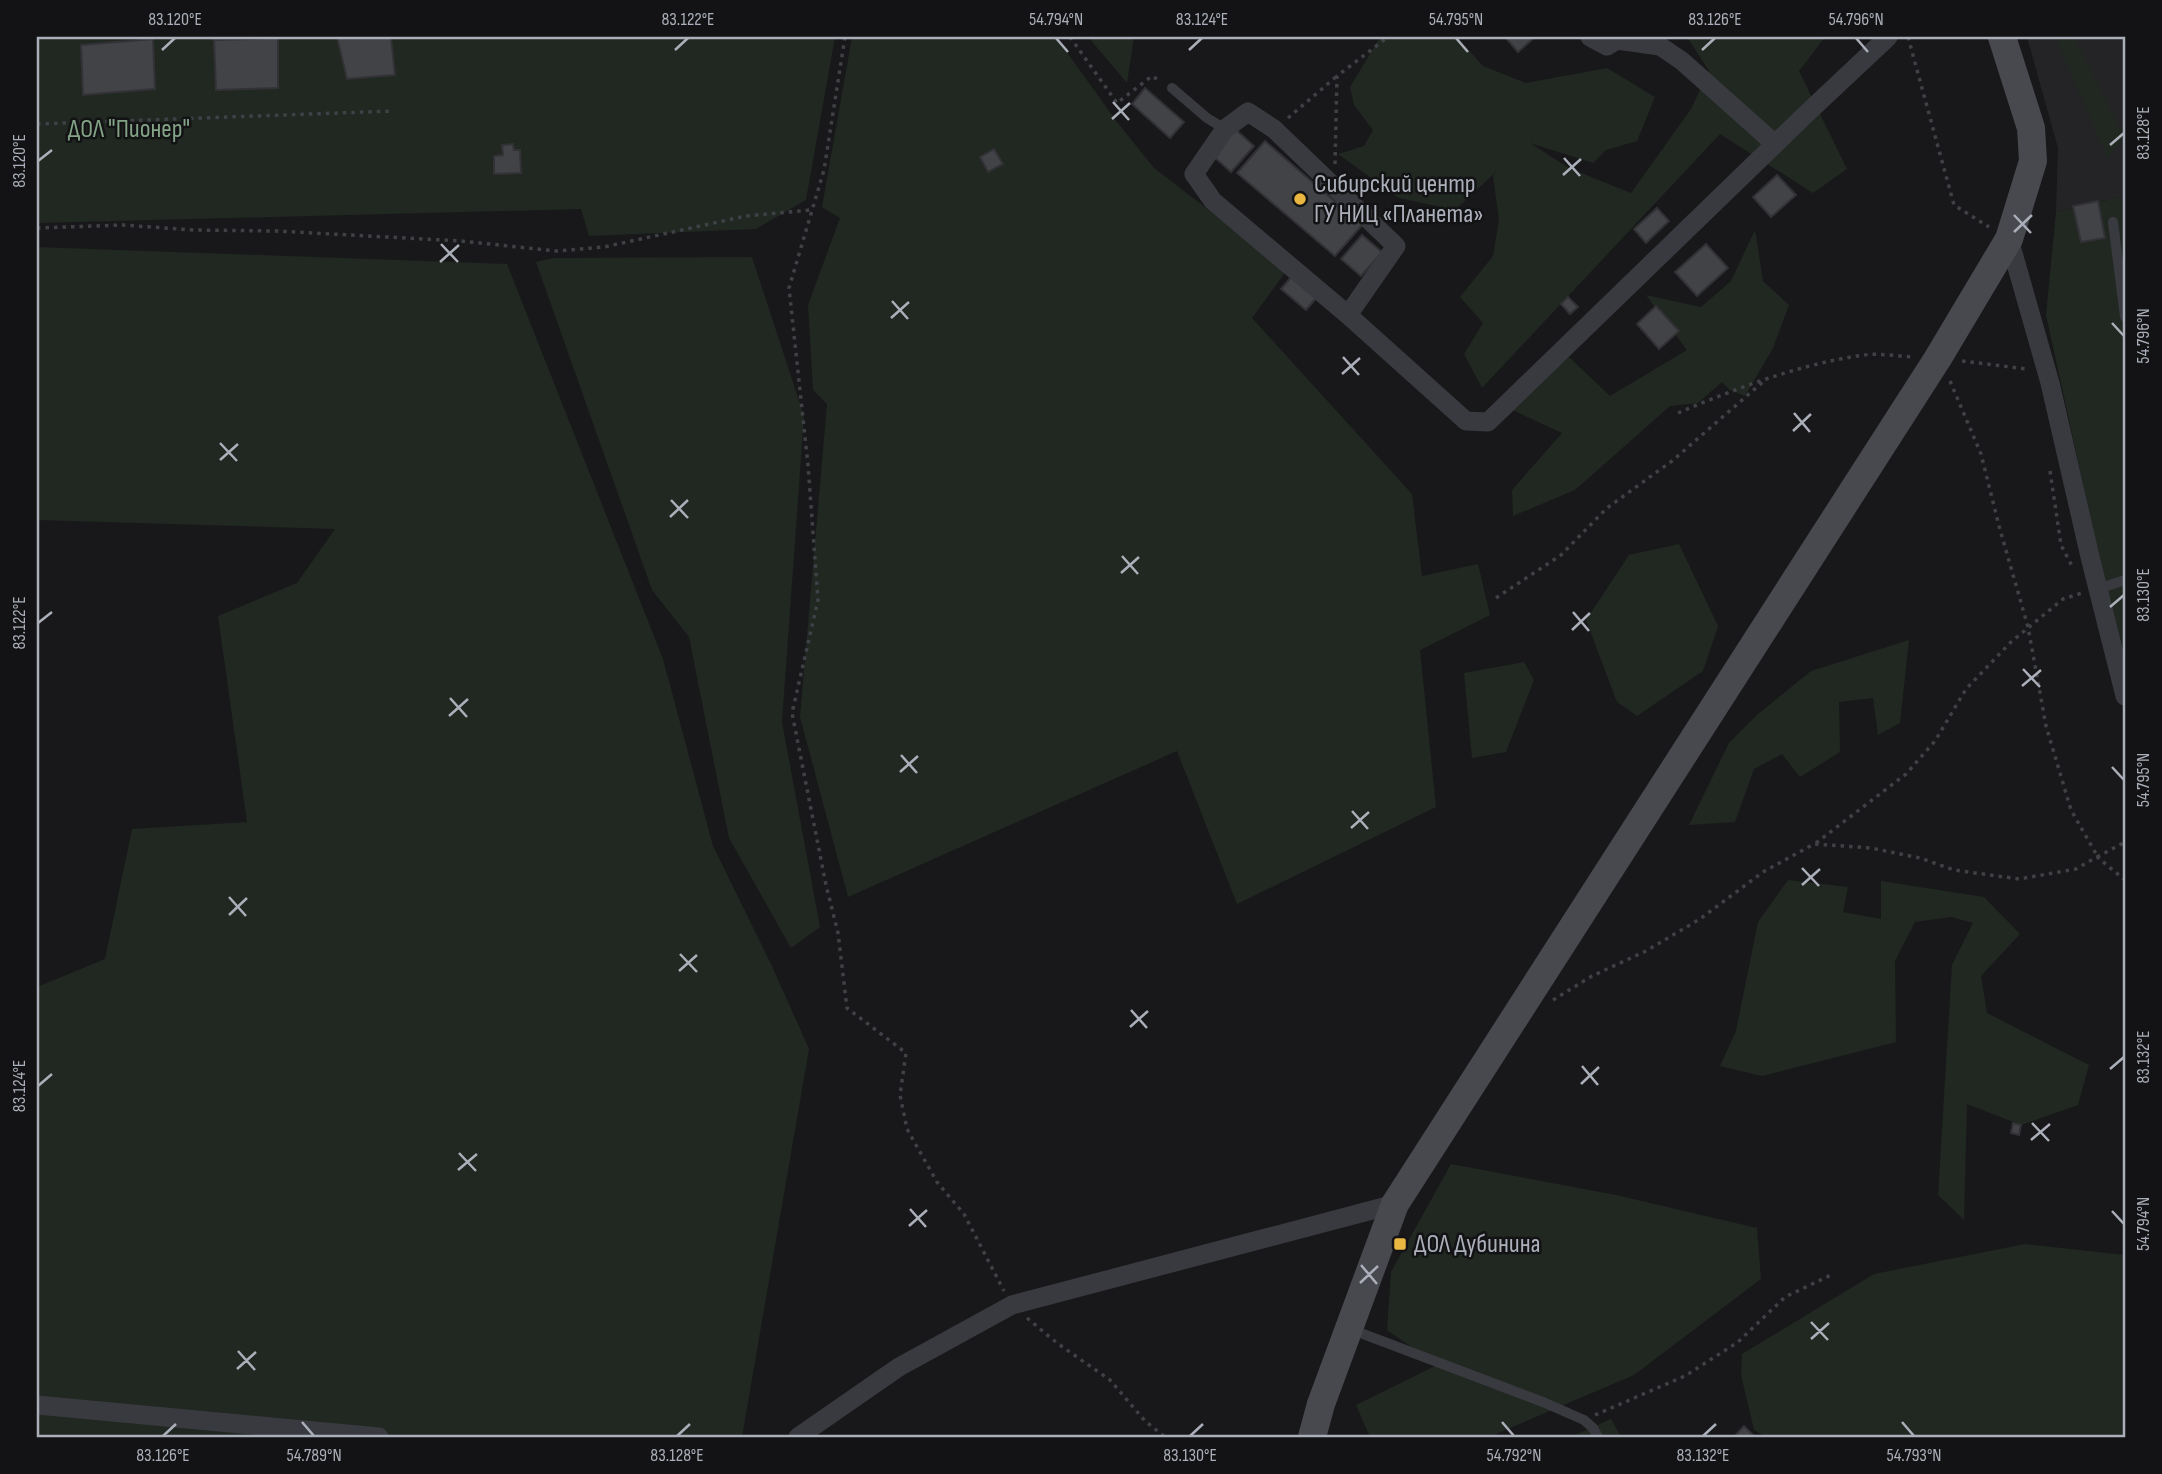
<svg xmlns="http://www.w3.org/2000/svg" width="2162" height="1474" font-family="'Sofia Sans Condensed',sans-serif">
<rect width="100%" height="100%" fill="#18181a"/>
<path fill="#242427" d="M2027 37H2125V196L2056 212 2058 148Z"/>
<path fill="#202821" d="M37 37H835L806 200 756 229 589 236 581 209 37 223Z
M852 37H1056L1117 122 1154 168 1287 270 1252 318 1412 494 1422 576 1478 564 1490 615 1420 650 1436 807 1237 904 1177 751 848 897 800 717 827 404 813 390 808 305 840 218 822 207Z
M1088 37H1134L1127 83Z
M1380 37H1457L1483 66 1526 83 1607 68 1655 97 1637 141 1606 150 1593 163 1530 143 1569 168 1631 193 1691 109 1709 71 1687 37H1825L1799 71 1847 169 1813 193 1720 134 1482 388 1464 354 1483 323 1460 297 1493 256 1499 220 1493 176 1496 172 1455 210 1399 198 1338 154 1364 146 1373 130 1354 105 1350 87Z
M2055 37H2074L2124 137 2108 159Z
M2125 196V655L2102 570 2046 315 2056 212Z
M1755 230 1763 281 1789 305 1773 348 1745 396 1730 390 1722 382 1698 403 1670 406 1575 490 1513 516 1512 490 1562 433 1508 408 1569 357 1610 396 1687 350 1646 295 1701 307 1731 281Z
M37 247 507 264 663 659 713 846 772 966 809 1049 742 1437H37V987L105 959 132 829 247 822 218 616 297 583 335 529 37 520Z
M752 257 804 416 782 722 820 927 791 948 729 838 689 637 652 590 536 262 554 258Z
M1679 544 1718 626 1703 671 1637 716 1617 702 1586 620 1629 555Z
M1909 640 1900 723 1878 735 1873 698 1839 702 1840 752 1800 777 1782 754 1754 769 1735 822 1689 825 1729 743 1758 714 1811 671Z
M1524 662 1534 680 1506 752 1472 758 1464 673Z
M1788 880 1848 887 1843 912 1881 919V881L1984 897 2020 934 1981 976 1987 1013 2089 1065 2078 1105 2021 1125 1967 1104 1964 1220 1938 1195 1952 965 1973 923 1951 917 1915 922 1895 961 1896 1042 1762 1076 1720 1066 1736 1031 1758 922Z
M1451 1164 1616 1195 1757 1228 1761 1279 1634 1375 1489 1437H1370L1356 1405 1437 1365 1387 1330 1391 1272Z
M2025 1244 2125 1255V1437H1766L1754 1430 1741 1375 1742 1354 1874 1274Z
M1611 1419 1621 1437H1571Z"/>
<path fill="#424347" stroke="#323236" stroke-width="2" d="M337 37H391L395 75 347 79Z
M1505 37H1535L1518 52Z
M278 38V88L216 90 214 40Z
M153 39 155 89 83 95 81 45Z
M1145 88 1184 122 1170 138 1132 104Z
M1235 129 1254 146 1231 172 1212 155Z
M1265 141 1362 225 1335 256 1237 173Z
M513 144 514 150H520L521 173 494 174V156L503 155 502 145Z
M994 149 1003 164 988 172 980 157Z
M1777 175 1796 195 1771 217 1753 197Z
M2098 201 2105 238 2081 242 2073 206Z
M1657 208 1669 221 1646 243 1634 229Z
M1362 235 1382 252 1361 276 1341 259Z
M1706 244 1728 268 1697 296 1675 272Z
M1292 276 1317 297 1306 310 1281 289Z
M1568 297 1578 307 1570 314 1561 304Z
M1656 306 1679 331 1659 349 1637 324Z
M2013 1123 2021 1125 2019 1135 2011 1133Z
M1744 1426 1755 1437H1734Z"/>
<g fill="none" stroke-linecap="round" stroke-linejoin="round">
<path stroke="#3f4146" stroke-width="3.5" stroke-dasharray="3.5 5" stroke-linecap="butt" d="M845 37 824 170 789 288 808 465 818 600 792 713 826 885 838 933 847 1008 906 1053 900 1095 907 1129 937 1182 964 1214 1004 1291
M1070 37 1117 103 1152 76 1160 81
M1908 37 1954 205 1989 227
M1288 118 1337 76
M37 124 393 111
M1335 164 1337 76 1388 37
M37 228 123 225 193 230 276 231 461 241 556 251 604 247 746 216 810 210
M1962 361 2027 369
M1950 381 1981 454 1999 526 2028 627 2046 726 2071 810 2099 859
M1678 413C1737 388 1800 364 1864 355 1879 353 1897 356 1912 357
M2050 471 2061 545 2073 568
M1496 598 1561 555 1607 508 1672 461 1764 381
M1816 843 1906 774 1935 741 1966 689 2011 642 2063 599 2082 593
M2097 857 2125 842
M1553 1000 1592 976 1646 951 1700 919 1763 872 1814 844 1871 848 1920 858 1954 870 2019 879 2076 869 2097 857 2125 880
M1027 1318 1057 1343 1110 1380 1145 1421 1165 1437
M1595 1415 1685 1376 1738 1342 1785 1297 1831 1275"/>
<path stroke="#393a3f" stroke-width="10" d="M1172 88 1207 118 1225 129
M2113 222 2125 317
M2098 589 2125 580
M1350 1329 1543 1402 1584 1420 1593 1428 1598 1437"/>
<path stroke="#393a3f" stroke-width="19" d="M1590 37 1607 46 1617 40 1660 46 1682 61 1775 144
M2009 239 2050 383 2091 561 2125 696
M1348 315 1396 246 1274 129 1248 112 1225 129 1194 174 1213 201 1348 315 1466 421 1488 422 1804 116 1888 37
M37 1405 379 1437
M798 1437 899 1367 1012 1305 1395 1204"/>
<path stroke="#47494f" stroke-width="28" d="M1312 1437 1321 1404 1395 1204 1938 358 2009 239 2033 161 2031 128 2002 37"/>
</g>
<path fill="none" stroke="#abafb9" stroke-width="2.5" d="M1056 38 1068 52M1456 38 1468 52M1856 38 1868 52M162 50 175 38M675 50 688 38M1189 50 1202 38M1702 50 1715 38M1113 102 1129 120M1112 119 1130 103M2110 145 2124 133M1564 158 1580 176M38 161 52 150M1563 175 1581 159M2014 215 2031 233M2014 232 2032 215M441 244 458 262M440 262 459 245M892 301 908 319M891 318 909 302M2112 323 2124 336M1343 357 1359 375M1342 374 1360 358M1794 413 1810 432M1793 431 1811 414M220 443 237 461M220 460 238 444M671 500 688 518M670 517 688 500M1122 556 1138 574M1121 573 1139 557M2110 607 2124 595M1573 612 1589 631M38 623 52 612M1572 630 1590 613M2023 669 2040 687M2022 686 2041 670M450 698 467 717M449 716 468 699M901 755 917 773M2112 767 2124 780M900 772 918 756M1352 811 1368 829M1351 828 1369 812M1802 868 1819 886M1802 885 1820 869M229 897 246 916M229 915 247 898M680 954 697 972M679 971 697 955M1131 1010 1147 1028M1130 1027 1148 1011M1582 1066 1598 1085M2110 1069 2124 1057M1581 1084 1599 1067M38 1086 52 1074M2032 1123 2049 1141M2031 1140 2050 1124M459 1153 476 1171M458 1170 477 1154M910 1209 926 1227M2112 1211 2124 1224M909 1226 927 1210M1361 1265 1377 1284M1360 1283 1378 1266M1811 1322 1828 1340M1811 1339 1829 1323M238 1351 255 1370M237 1369 256 1352M302 1422 314 1436M1502 1422 1514 1436M1902 1422 1914 1436M163 1436 176 1424M677 1436 690 1424M1190 1436 1203 1424M1703 1436 1716 1424"/>
<g fill="#eab740" stroke="#131315" stroke-width="2.5">
<circle cx="1300" cy="199" r="7"/>
<rect x="1393" y="1237" width="14" height="14" rx="3.5"/>
</g>
<g text-anchor="middle" dominant-baseline="central" stroke-width="5" stroke-linejoin="round" paint-order="stroke">
<g font-size="26" fill="#83a386" stroke="#131315">
<text x="129" y="129">ДОЛ "Пионер"</text>
</g>
<g font-size="26" fill="#abafb9" stroke="#131315" text-anchor="start">
<text x="1314" y="184">Сибирский центр<tspan x="1314" dy="30">ГУ НИЦ «Планета»</tspan></text>
<text x="1414" y="1244">ДОЛ Дубинина</text>
</g>
</g>
<rect width="2162" height="1474" fill="none" stroke="#131315" stroke-width="77"/>
<rect x="38" y="38" width="2086" height="1398" fill="none" stroke="#abafb9" stroke-width="2.5"/>
<g font-size="18" text-anchor="middle" fill="#abafb9">
<text x="175" y="25">83.120°E</text>
<text x="688" y="25">83.122°E</text>
<text x="1056" y="25">54.794°N</text>
<text x="1202" y="25">83.124°E</text>
<text x="1456" y="25">54.795°N</text>
<text x="1715" y="25">83.126°E</text>
<text x="1856" y="25">54.796°N</text>
<text transform="translate(2143 133) rotate(-90)" y="6">83.128°E</text>
<text transform="translate(19 161) rotate(-90)" y="6">83.120°E</text>
<text transform="translate(2143 336) rotate(-90)" y="6">54.796°N</text>
<text transform="translate(2143 595) rotate(-90)" y="6">83.130°E</text>
<text transform="translate(19 623) rotate(-90)" y="6">83.122°E</text>
<text transform="translate(2143 780) rotate(-90)" y="6">54.795°N</text>
<text transform="translate(2143 1057) rotate(-90)" y="6">83.132°E</text>
<text transform="translate(19 1086) rotate(-90)" y="6">83.124°E</text>
<text transform="translate(2143 1224) rotate(-90)" y="6">54.794°N</text>
<text x="163" y="1461">83.126°E</text>
<text x="314" y="1461">54.789°N</text>
<text x="677" y="1461">83.128°E</text>
<text x="1190" y="1461">83.130°E</text>
<text x="1514" y="1461">54.792°N</text>
<text x="1703" y="1461">83.132°E</text>
<text x="1914" y="1461">54.793°N</text>
</g>
</svg>
